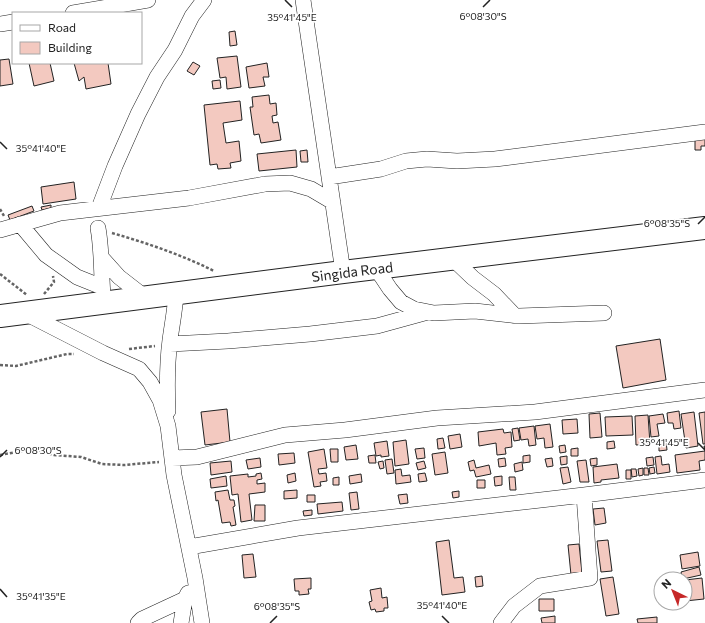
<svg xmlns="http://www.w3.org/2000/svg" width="705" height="623" font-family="Commissioner,sans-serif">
<rect width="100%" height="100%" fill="#fff"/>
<path fill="#f3c9c0" stroke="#222" d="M235 31 237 45 230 46 229 32Z
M237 56 241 87 227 89 226 77 220 78 217 58Z
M9 59 13 84 0 86V60Z
M193 62 200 66 194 75 187 71Z
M29 63H50L54 81 34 86Z
M74 63H108L111 84 86 89 84 77 79 81Z
M267 63 269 77H263L265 86 249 88 246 67Z
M220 80 221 88 213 89 212 81Z
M269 95 270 104 276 103 277 115 272 116 273 123 278 122 281 140 261 143 259 134 254 135 250 107H253L252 97Z
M240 101 242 120 223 123 226 143 239 141 241 161 230 163 231 168 218 169 217 164 210 165 204 105Z
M695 139H705V146H701V150H695Z
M296 150 297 167 259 171 257 154Z
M307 150 308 162H301L300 151Z
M74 182 76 199 43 204 41 187Z
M51 205V208L42 210 41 207Z
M32 206 34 211 10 220 8 215Z
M660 339 666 380 623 388 616 346Z
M227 409 230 442 205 445 201 412Z
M679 411 681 428 674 429 673 423H668L667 413Z
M694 412 698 446 686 448 681 414Z
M705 412V444H703L699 413Z
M600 413 602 437 590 438 589 414Z
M663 414 665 423 657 424 659 436 651 437 649 416Z
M648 415 650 444 636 445 635 416Z
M632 416 633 435 606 436 605 417Z
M577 419 578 433 563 434 562 420Z
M550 424 553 447 545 448 544 438 537 439 535 426Z
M534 426 536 445 529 446 528 439 521 440 519 428Z
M518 428 520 440 514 441 512 429Z
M503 429 504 433 511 432 512 447 505 448 506 454 497 455 496 443 479 446 478 432Z
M460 434 462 447 450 449 448 436Z
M443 438 445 448 438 449 437 439Z
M406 440 409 464 395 466 393 442Z
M387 441 389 456 381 457V455L376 456 374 443Z
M614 441 615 448 607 449V442Z
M659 441H666L667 450 659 451Z
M356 445 358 459 346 460 344 447Z
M565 445 566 452 560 453 559 446Z
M704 446H705V460L699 461 700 470 677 473 675 455 705 451Z
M424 448 425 458 417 459 415 449Z
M578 448V456H571V449Z
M324 449 327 468 318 469 319 474 326 473 327 481 320 482 321 486 314 487 308 452Z
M330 449H338V462H331Z
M445 452 448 473 435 475 432 454Z
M294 453 295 463 279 465 278 454Z
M375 455 376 463H369L368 456Z
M530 455V462L523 463V456Z
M567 456V464L561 465 560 457Z
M661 456 662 465 669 464 670 472 657 474 655 457Z
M653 457 654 465 647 466 646 458Z
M260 458 261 467 248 469 246 460Z
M505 458 506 466 499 467 498 459Z
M552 458 553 466 547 467 545 459Z
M597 458V465L591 466 590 459Z
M392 459 394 473 387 474 385 460Z
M474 460 476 468 489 465 491 474 476 477 474 470 470 471 468 462Z
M586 460 589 482H580L577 461Z
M231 461 232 472 211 475 210 463Z
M383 461 384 468 380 469 378 462Z
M424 461 426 468 418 470 416 463Z
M522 462 523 470 515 472 514 464Z
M617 464 619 478 601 480V482L594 483 593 467Z
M568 467 571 482 563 484 560 468Z
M654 467 655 473 650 474 649 468Z
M643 468V475L639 476 638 469Z
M644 468H648L649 475H644Z
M401 469 402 476 410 475 411 482 396 484 395 470Z
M631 469H636L637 476 632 477Z
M626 470H631V479H626Z
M261 473 262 479 257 480V484L265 483V492L249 494 252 520 241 522 238 494 232 495 230 476 248 474V477L256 476V474Z
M295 473 296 481 288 483 287 475Z
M425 473 427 481 419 482 418 474Z
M361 474 362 482 350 484 349 476Z
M226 476 227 486 211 488 210 479Z
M502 476V485L495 486 494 477Z
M339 477V485H333V478Z
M509 477H515L516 490H510Z
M477 480H485V488H477Z
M228 490 230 500H234L235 506 233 507 236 525 231 526 230 522 222 523 218 500 216 501 215 492Z
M297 490V498L284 499V491Z
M459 491V497L453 498 452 492Z
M357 492 359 509 351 510 349 493Z
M407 494 408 503 400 504 398 495Z
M307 495H315V502H307Z
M342 502 343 511 318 514 317 504Z
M255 505H265V521H254Z
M604 508 606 523 595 525 593 509Z
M312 510V515L304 516 303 511Z
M449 540 454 578 463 577 465 592 442 595 436 542Z
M608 540 612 571 601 572 597 541Z
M579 544 582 573 571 575 568 545Z
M698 552 700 566 682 569 680 555Z
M253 554 256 577 244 578 242 555Z
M699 567 701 575 683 579 681 572Z
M482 576 483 586 476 587 475 577Z
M613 577 619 614 606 616 600 579Z
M311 578V589H308L309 594 299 595V591H295L294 579Z
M702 578 704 599 685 601V580Z
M381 588 382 598 387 597 388 608H384V611L376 612 375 609 371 610 369 602 372 601 370 590Z
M539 599H554V611H539Z
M555 616V623H542L541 618Z
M657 617V623H638L637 619Z"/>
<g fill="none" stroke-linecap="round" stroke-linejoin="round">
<g stroke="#222" stroke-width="16">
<path id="minor" d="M303 0 343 272
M73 13 148 0
M0 24 13 22
M329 177 381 169 406 161 427 159 457 161 495 159 705 132
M99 208 115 166 138 114 157 77 175 50 192 16 204 0
M20 224 46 255 77 277 102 287
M98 228C102 250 101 272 103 295
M0 230 60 213 189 198 265 184 290 183 311 189 333 202
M101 257 119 277 146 298
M452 258 473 278 494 294 515 316
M376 268 390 289 401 302 414 309 434 313 475 311 519 316 604 313
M25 313 103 353 139 369 150 382 160 400 168 426 174 475 195 578 202 623
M170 344 228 341 310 334 377 326 428 312
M168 411C167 388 167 363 170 340 172 325 175 310 176 294
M172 458 197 457 285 435 345 430 437 418 535 412 705 390
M189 547 298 528 584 495
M138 623 142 619 185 599
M181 623 185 599 188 593
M501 623 514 606 540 586 590 578 584 495 705 480"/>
</g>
<g stroke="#222" stroke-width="24">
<g id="highway">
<path id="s1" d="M0 316 343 272 705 228"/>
</g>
</g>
<path stroke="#646464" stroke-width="2.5" stroke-dasharray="3 2" stroke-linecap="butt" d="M0 209 4 216
M112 233C147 243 182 255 214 271
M0 274 27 295
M44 294 54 282 53 276
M129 349 155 346
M0 365 16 366 67 354H74
M0 455 33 449 54 455 81 457 102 464 124 465 159 462"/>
<use href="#minor" stroke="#fff" stroke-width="15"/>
<use href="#highway" stroke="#fff" stroke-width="22"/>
</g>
<path fill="none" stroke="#222" stroke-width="1.5" d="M285 0 292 7M483 7 490 0M0 142 7 149M698 224 705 217M698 443 705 450M0 457 7 450M0 589 7 597M442 616 449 623M270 623 277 616"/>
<g text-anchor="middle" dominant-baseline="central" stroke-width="3" stroke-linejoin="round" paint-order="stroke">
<g font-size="14" fill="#222" stroke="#fff">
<text stroke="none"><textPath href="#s1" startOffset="355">Singida Road</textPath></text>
</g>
</g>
<g font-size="10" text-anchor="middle" fill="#222" stroke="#fff" stroke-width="3" stroke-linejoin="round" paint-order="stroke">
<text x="483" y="20">6°08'30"S</text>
<text x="292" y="21">35°41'45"E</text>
<text x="41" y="152">35°41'40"E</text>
<text x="667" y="227">6°08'35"S</text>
<text x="664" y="446">35°41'45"E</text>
<text x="38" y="454">6°08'30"S</text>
<text x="41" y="600">35°41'35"E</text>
<text x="442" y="609">35°41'40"E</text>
<text x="277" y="610">6°08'35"S</text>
</g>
<rect x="12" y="12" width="130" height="52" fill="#ffffff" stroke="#a7a7a7"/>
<rect x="20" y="25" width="20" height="6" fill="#ffffff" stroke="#a7a7a7"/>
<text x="48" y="32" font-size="12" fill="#222222">Road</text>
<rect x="20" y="42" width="20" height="12" fill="#f3c9c0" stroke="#a7a7a7"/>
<text x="48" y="52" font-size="12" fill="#222222">Building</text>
<g transform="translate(673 591) rotate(317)"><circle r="19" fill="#ffffff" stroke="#a7a7a7"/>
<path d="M0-3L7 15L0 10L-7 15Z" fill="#c62828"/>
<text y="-6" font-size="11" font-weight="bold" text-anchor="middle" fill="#222222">N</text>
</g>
</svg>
